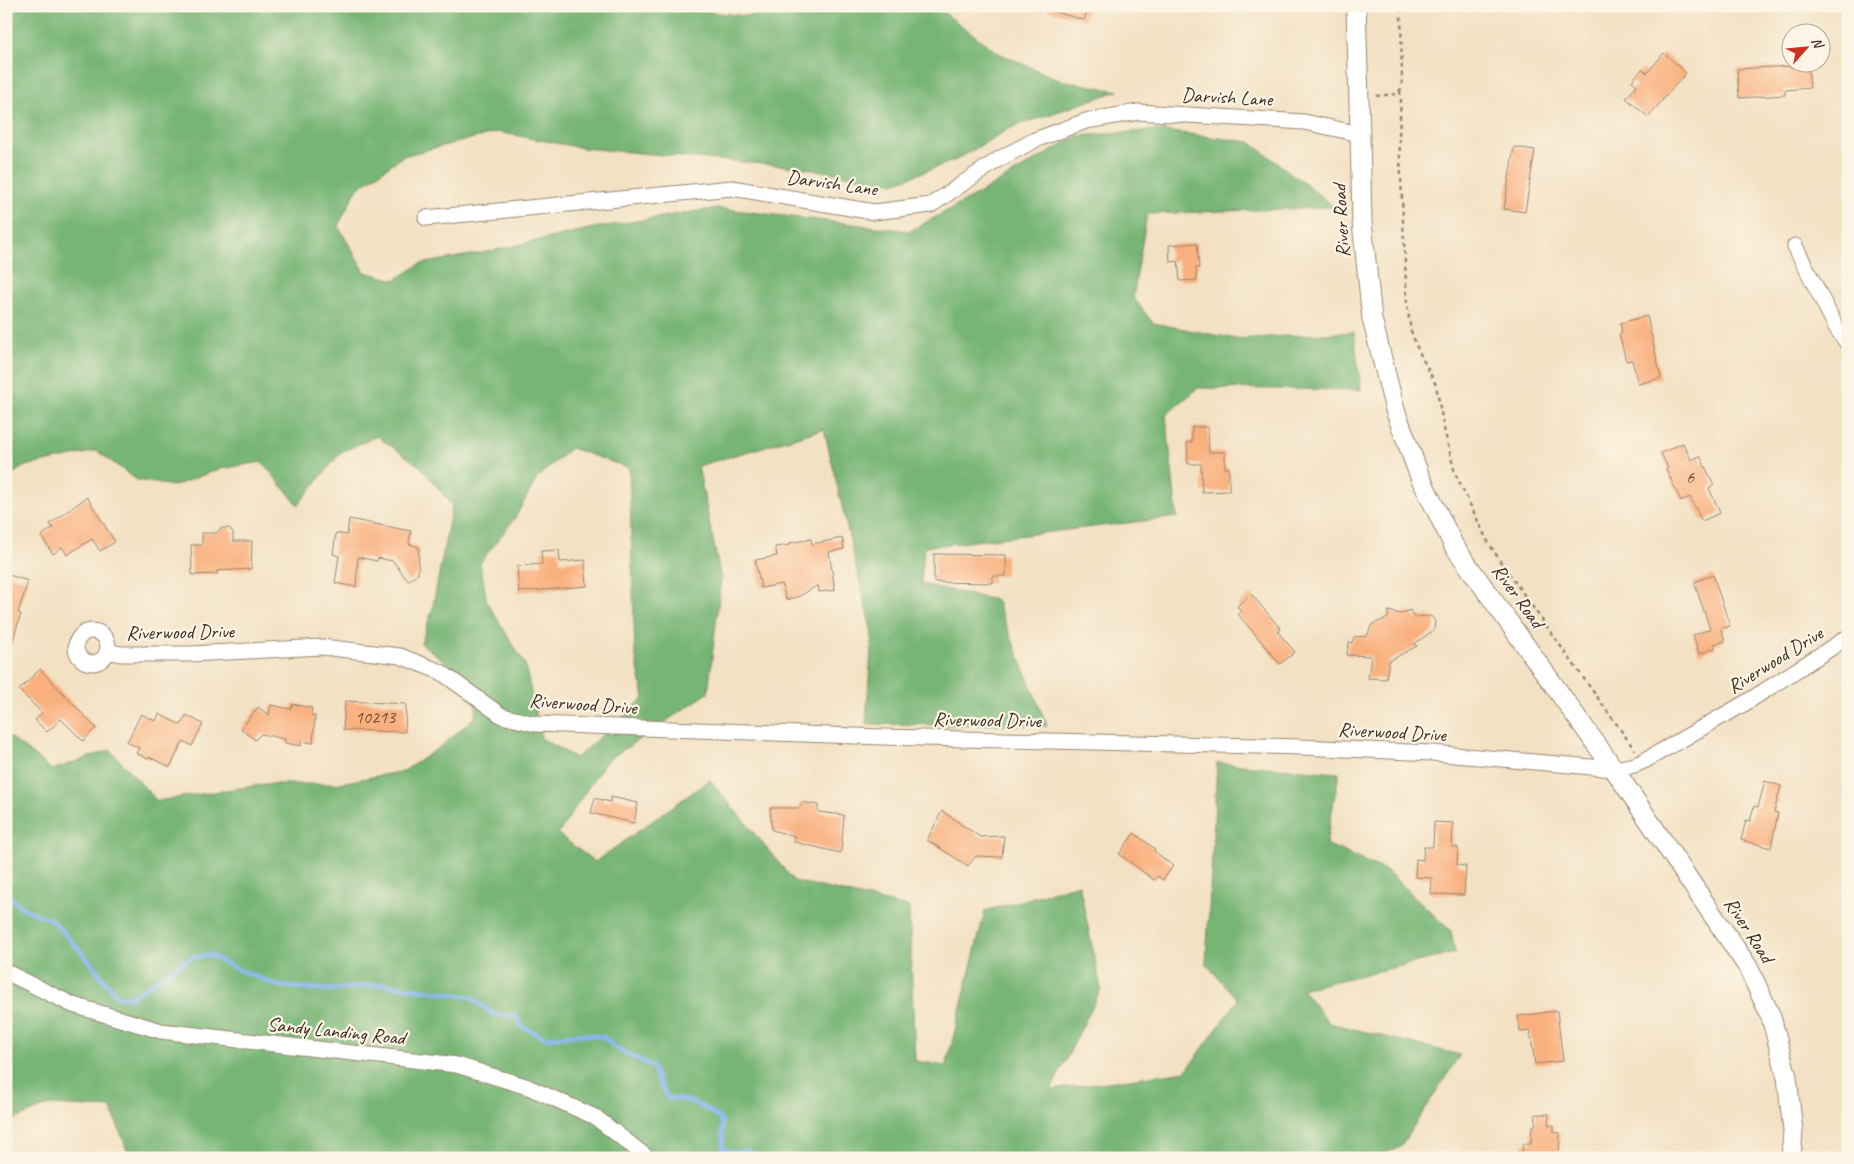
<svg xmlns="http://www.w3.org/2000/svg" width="1854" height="1164" font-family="Caveat,sans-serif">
<rect width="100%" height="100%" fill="#fcf5e5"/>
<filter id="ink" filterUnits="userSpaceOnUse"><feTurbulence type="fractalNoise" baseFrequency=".02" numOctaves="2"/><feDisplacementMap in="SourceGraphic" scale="10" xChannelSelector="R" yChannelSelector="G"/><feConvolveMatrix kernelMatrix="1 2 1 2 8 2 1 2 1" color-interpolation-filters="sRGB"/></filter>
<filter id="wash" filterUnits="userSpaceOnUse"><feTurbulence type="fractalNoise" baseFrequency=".0096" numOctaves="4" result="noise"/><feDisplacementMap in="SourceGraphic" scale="20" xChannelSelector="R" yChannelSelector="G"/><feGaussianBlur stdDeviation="1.12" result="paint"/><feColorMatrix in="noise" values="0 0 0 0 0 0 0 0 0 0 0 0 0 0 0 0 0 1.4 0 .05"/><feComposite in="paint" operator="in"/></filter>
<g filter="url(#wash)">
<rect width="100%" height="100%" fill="#f3e1c3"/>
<path fill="#77b575" stroke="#59704a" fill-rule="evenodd" d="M6 6H658L745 16 801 6H935L1000 54 1060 80 1118 91 1010 128 956 160 894 183 798 167 583 148 498 132 403 156 357 189 338 226 365 272 395 280 420 264 487 252 593 228 717 208 910 231 978 194 1077 136 1157 130 1250 142 1335 207 1147 214 1133 297 1153 323 1236 339 1354 332 1361 390 1198 388 1166 415 1177 517 924 547 921 584 996 600 1047 726 866 724 872 634 824 429 698 466 721 579 708 693 605 762 558 834 595 862 710 780 794 881 909 907 915 1061 946 1066 985 911 1079 884 1101 989 1051 1090 1186 1071 1238 1000 1206 964 1217 763 1339 773 1326 844 1387 871 1451 931 1455 953 1302 989 1329 1023 1460 1055 1400 1147 1374 1158H290L267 1154 259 1158H130L111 1108 49 1105 6 1123V734L52 770 110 750 157 801 265 784H335L404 771 443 745 475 717 478 687 421 643 432 611 452 505 421 467 377 436 341 452 298 505 262 462 219 469 174 486 137 480 97 451 25 466 6 478ZM571 448 629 468 635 653 644 698 576 758 541 738 525 664 487 602 480 563 515 518 537 478Z"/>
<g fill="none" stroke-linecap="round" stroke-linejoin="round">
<path stroke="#86b5f0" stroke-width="4.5" d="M6 894 24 909 52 920 86 957 118 997H131L190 958 210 955 237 969 279 986 331 990 383 984 471 997 494 1015 516 1016 522 1027 547 1038 579 1034 604 1037 615 1048 652 1066 660 1085 668 1099C689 1097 707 1108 722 1121L723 1149 733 1152 748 1151 757 1158"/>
</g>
<g id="blocks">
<path fill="#f9b07e" d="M1049 6H1089L1084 20 1048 10Z
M1664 53 1686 73 1648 117 1626 98 1637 85 1632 81 1642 69 1647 73Z
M1792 66V68L1808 67 1810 88 1785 90V95L1739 98 1737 69Z
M1514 147 1535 150 1525 212 1504 209Z
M1197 243 1199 268H1196L1197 280 1180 281 1178 261 1170 262 1169 245Z
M1647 316 1661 378 1638 384 1632 360 1626 361 1619 334 1622 333 1620 323Z
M1192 427H1208L1209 452H1225V468H1229V491L1202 492 1201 464H1188L1187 442H1192Z
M1683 443 1691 460 1700 456 1714 485 1709 488 1720 513 1702 521 1690 497 1681 501 1666 469 1668 468 1661 453Z
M87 497 115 542 100 551 92 539 67 555 62 547 53 554 41 536 53 528 50 524Z
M349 519 411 531 409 544 419 547 418 574 408 581 393 561 378 558 377 561 358 557 356 587 335 583 339 556 333 554 336 533 347 535Z
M222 528H229L233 532V541H252L251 569 217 571V574L192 575 191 545H202V533H216Z
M842 538 844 549 829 552 835 590 819 592 818 585 800 596 786 600 782 584 761 588 755 560 777 556 775 547 790 545V543L811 539 812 544Z
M559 550 560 562 585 560 587 586 519 592 517 566 542 564 541 551Z
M934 554 1006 555V576H993V583L934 582Z
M6 574 28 581 18 613 21 614 9 652H6Z
M1713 575 1730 626 1721 629 1725 641 1714 644 1715 648 1699 654 1693 635 1710 629 1694 582Z
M1251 594 1281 629 1278 632 1295 652 1280 664 1238 614 1241 612 1237 606Z
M1410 610 1414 617 1431 616 1435 621 1434 630 1414 644 1417 646 1389 661 1386 679 1368 678 1371 656 1347 655 1349 642 1352 643 1354 637 1367 636 1372 624 1388 618V611L1401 614Z
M40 669 96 728 83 741 61 719 47 732 35 720 42 713 19 690Z
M345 701 406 704 405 732 343 730Z
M293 704 312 708 311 715 315 716 313 743 301 741V746L285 743V739L261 734 255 740 241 729 258 707 269 715 271 705 291 709Z
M141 714 156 721 159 714 181 725 186 715 203 724 192 746 183 741 170 767 149 757 148 759 136 753 139 748 127 742Z
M1765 781 1781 786 1774 812 1778 813 1771 848 1741 840 1746 820 1750 821 1754 806 1758 807Z
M611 797 638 803 634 823 591 813 595 798 610 802Z
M802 802 818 805V812L844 815 841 853 794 842V836L772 830 770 808H799Z
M942 811 980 837 1004 836 1002 857 976 856 968 866 927 840Z
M1434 822 1453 823 1452 847H1458L1457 865 1466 866 1464 895 1431 894 1432 878 1415 877 1416 859 1423 860 1424 847H1433Z
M1134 833 1155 849 1154 851 1173 866 1163 880 1158 876 1154 880 1119 854Z
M1557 1011 1563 1061 1535 1064 1530 1031 1520 1032 1518 1016Z
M1536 1114H1549L1548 1125H1554V1132L1560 1133 1559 1154H1548L1547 1158H1522L1523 1144H1531L1532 1126H1535Z"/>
</g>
</g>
<g filter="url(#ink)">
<use href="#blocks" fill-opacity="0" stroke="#978670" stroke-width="1"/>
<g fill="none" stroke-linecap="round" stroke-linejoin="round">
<g stroke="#978670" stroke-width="17">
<path id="minor" d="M426 218 732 188 874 212 931 205 999 159 1035 140 1086 121 1138 112 1304 122 1360 134
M1795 246 1837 329 1848 344
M76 647a16 16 0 1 1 32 0a16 16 0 1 1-32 0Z
M107 651 121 654H190L322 647 400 656 441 672 502 716 536 724 882 737 1301 747 1432 753 1614 769 1635 765 1644 761 1747 702 1848 637
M6 972 73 1005 161 1031 457 1065 528 1087 595 1117 648 1158"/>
</g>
<g stroke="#978670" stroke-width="21">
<path id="major" d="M1356 6 1360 134 1362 222 1372 319 1395 410 1420 477 1454 546 1614 769 1748 967 1771 1017 1787 1077 1793 1131 1791 1158"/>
</g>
<path stroke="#978670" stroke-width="2.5" stroke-dasharray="4 4" stroke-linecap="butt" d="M1400 91 1401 100 1399 135 1407 305 1411 331 1418 350 1436 385 1444 429 1455 473 1487 540 1502 564 1635 750
M1376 96 1396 94 1402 88 1401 6"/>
<use href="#minor" stroke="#fff" stroke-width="15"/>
<use href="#major" stroke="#fff" stroke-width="19"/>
</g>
</g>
<g text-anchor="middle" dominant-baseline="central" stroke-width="4.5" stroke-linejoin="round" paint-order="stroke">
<g font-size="18" fill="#6a4c36">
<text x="1690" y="477">6</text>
<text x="375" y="717">10213</text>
</g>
<g font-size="20" fill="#3b2a1e" stroke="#fcf5e5">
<text transform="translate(1227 97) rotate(3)">Darvish Lane</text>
<text transform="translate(832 183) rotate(8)">Darvish Lane</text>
<text transform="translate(1341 221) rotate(-93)">River Road</text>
<text transform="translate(1518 596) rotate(54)">River Road</text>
<text transform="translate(180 632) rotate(-1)">Riverwood Drive</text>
<text transform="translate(1775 660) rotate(-32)">Riverwood Drive</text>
<text transform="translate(583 704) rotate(4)">Riverwood Drive</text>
<text transform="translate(987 720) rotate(1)">Riverwood Drive</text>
<text transform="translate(1392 732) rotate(3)">Riverwood Drive</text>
<text transform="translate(1749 930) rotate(57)">River Road</text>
<text transform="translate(336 1031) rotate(6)">Sandy Landing Road</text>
</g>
</g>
<rect width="1854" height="1164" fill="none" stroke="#fcf5e5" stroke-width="25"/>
<g transform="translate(1806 48) rotate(63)"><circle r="24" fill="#fcf5e5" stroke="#afa495"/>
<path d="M0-4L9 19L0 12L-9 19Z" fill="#c8321e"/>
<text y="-8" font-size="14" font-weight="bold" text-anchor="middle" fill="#3b2a1e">N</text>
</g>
</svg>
